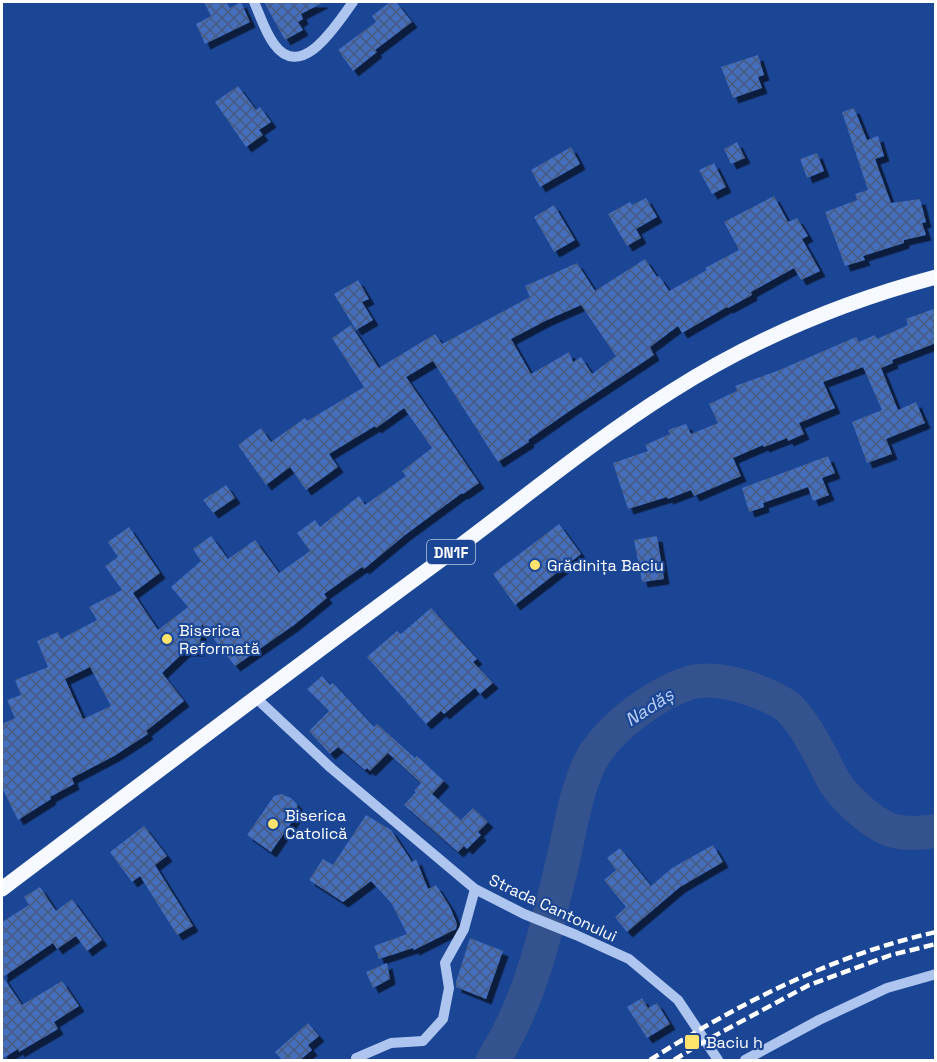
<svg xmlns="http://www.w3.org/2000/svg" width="937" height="1062" font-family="'Space Grotesk',sans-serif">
<defs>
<pattern id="building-cross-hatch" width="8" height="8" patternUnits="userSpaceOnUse" patternTransform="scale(1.5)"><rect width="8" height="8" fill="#446ebc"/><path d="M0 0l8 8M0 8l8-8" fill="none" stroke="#485b7e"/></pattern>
<filter id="shadow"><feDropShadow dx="5.5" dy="5.5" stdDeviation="0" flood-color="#0009"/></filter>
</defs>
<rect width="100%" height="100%" fill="#1b4595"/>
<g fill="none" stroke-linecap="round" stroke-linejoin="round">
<path stroke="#34528d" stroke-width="34" d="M493 1060C532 999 547 926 564 856 571 825 578 779 596 752 615 724 657 693 689 683 709 677 733 683 751 689 762 693 779 700 788 707 803 722 811 738 821 756 827 767 832 781 841 791 853 805 870 820 886 828 900 835 920 833 936 831"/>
</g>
<path fill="url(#building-cross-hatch)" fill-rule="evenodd" filter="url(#shadow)" d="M204 2H226L230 8 241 2 250 22 205 44 196 24 211 16Z
M264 2H324L301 14 303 19 298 22 303 30 285 40Z
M390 2H396L412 22 375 50 377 52 353 71 338 50 376 22 372 16Z
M758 55 764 75 758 77 762 88 733 98 721 67Z
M238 86 256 110 260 107 271 122 259 130 263 135 246 147 215 102Z
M854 108 867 140 878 136 884 156 875 159 891 203 920 199 926 222 922 223 926 235 904 240V243L863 256 865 260 845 266 825 212 857 200 855 194 868 190 842 112Z
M737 142 745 158 731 164 724 149Z
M571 147 580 164 540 187 531 170Z
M817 153 824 171 807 178 800 159Z
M714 163 726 187 712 194 699 170Z
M774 196 788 222 797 218 808 236 802 239 820 271 801 280 794 268 751 292 752 295 728 308 727 307 682 333 678 326 650 347 654 355 571 410 528 440 529 442 498 462 433 361 406 377 479 483 463 494 462 493 405 535 364 569 362 567 324 594 327 598 294 625 235 666 202 624 199 651H185L162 673 184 701 146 731 148 734 114 756 72 778 74 784 50 797 51 799 18 820 2 788V724L15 718 7 700 21 695 15 680 48 667 37 641 58 632 61 639 97 620 89 607 122 590 105 566 118 557 108 542 129 527 160 573 133 593 158 630 188 607 171 587 201 561 193 549 211 536 228 559 255 540 279 573 310 551 297 533 315 520 320 527 359 496 365 505 406 476 402 471 432 448 404 408 376 428 375 426 329 454 338 467 306 490 290 467 266 485 238 445 261 428 271 442 305 418 307 421 364 387 332 338 351 325 379 368 435 334 442 344 530 297 525 286 577 263 595 291 645 259 657 277 659 276 669 291 707 270 705 268 739 250 724 222ZM581 305 616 356 592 374 581 357 573 362 569 352 531 374 511 339 545 321ZM90 667 111 706 83 719 65 679Z
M646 198 657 217 636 229 641 238 627 246 608 214 630 202 632 205Z
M554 205 575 240 554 252 534 217Z
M358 280 369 299 362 302 373 320 356 330 334 294Z
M936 308V343L892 360 893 363 881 368 898 410 916 402 925 423 886 439 892 454 867 463 852 422 882 410 863 367 823 382 835 408 799 423 804 434 788 441 787 438 764 447 763 445 733 458 741 476 694 496 691 490 668 499 667 497 628 509 613 463 648 451 645 445 670 434 668 430 686 424 691 434 718 423 709 404 737 391 735 386 777 371 856 337 859 342 875 335 877 339 908 325 906 319Z
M828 456 835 473 822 478 829 495 813 501 808 487 763 503 764 507 749 512 742 488Z
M226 485 235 498 213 513 203 500Z
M559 524 581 554 515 605 493 574Z
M657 536 664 579 642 582 634 540Z
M431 608 477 659 473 662 493 683 480 694 475 688 444 714 441 711 426 724 367 657 397 631 401 634Z
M322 676 330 685 333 683 374 727 377 724 415 758 417 756 444 781 432 794 461 820 473 808 488 822 478 832 481 835 467 849 464 846 458 852 404 805 416 792 414 791 421 783 388 753 370 771 367 768 365 770 338 747 330 754 309 731 329 711 307 689Z
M281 794 291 798 297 804 298 813 271 852 247 835 274 796Z
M366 815 391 830 412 862 416 859 428 889 436 885 450 907 457 924 456 929 414 950 413 948 379 959 374 946 407 934 392 904 371 881 343 902 309 880 323 859 333 865Z
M144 826 167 856 155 865 193 926 177 935 140 876 132 882 110 852Z
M713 845 723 862 680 887 627 932 615 917 626 907 604 880 616 870 607 858 620 848 651 886 672 868Z
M40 887 56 911 72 899 102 940 87 951 76 936 57 949 53 943 3 977 22 1005 62 981 79 1006 54 1022 58 1029 19 1052 18 1049 2 1059V922L29 905 24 897Z
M470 938 503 951 486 999 456 987V982Z
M387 963 390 979 373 988 366 972Z
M642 998 648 1008 657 1003 670 1024 647 1038 627 1007Z
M308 1023 319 1036 308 1045 312 1050 300 1060H282L275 1052Z"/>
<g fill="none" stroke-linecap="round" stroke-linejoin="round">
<path stroke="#aec5ef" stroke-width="10" d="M254 2C260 15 265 32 274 44 302 83 338 22 353 2
M255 697 331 768 475 889 524 914 576 935 629 959 678 1000 718 1060
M356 1058 391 1043 423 1041 443 1019 449 988 445 963 464 929 475 889
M745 1060 819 1020 887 988 936 974"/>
<path stroke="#f6f9ff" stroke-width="15" d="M2 889C150 777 299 664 449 554 523 499 594 440 672 391 754 339 842 302 936 277"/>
<path stroke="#fff" stroke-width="4.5" stroke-dasharray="10 4.5" stroke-linecap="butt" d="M650 1060C738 1004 833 955 936 932
M674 1060 705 1041 809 985 891 955 936 944"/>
</g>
<g fill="#ffe36c" stroke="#1b4595" stroke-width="2">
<circle cx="535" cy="565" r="6"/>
<circle cx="167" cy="639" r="6"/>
<circle cx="273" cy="824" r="6"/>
<rect x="684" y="1034" width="16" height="16" rx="3"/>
</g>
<g text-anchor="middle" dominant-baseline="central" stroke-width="4.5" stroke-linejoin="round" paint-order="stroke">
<rect fill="#1b4595" stroke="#bbc7df" stroke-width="1.5" x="427" y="540" width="48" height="24" rx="4.5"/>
<g font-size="15" font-weight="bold" fill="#fff">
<text x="451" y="552">DN1F</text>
</g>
<g font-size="16" fill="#fff" stroke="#1b4595" text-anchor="start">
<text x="547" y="565">Grădinița Baciu</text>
<text x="179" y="630">Biserica<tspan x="179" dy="18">Reformată</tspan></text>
<text x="285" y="815">Biserica<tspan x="285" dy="18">Catolică</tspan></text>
<text x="706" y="1042">Baciu h</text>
</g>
<g font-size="16" fill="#fff" stroke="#1b4595">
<text transform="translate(553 908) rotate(25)">Strada Cantonului</text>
</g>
<g font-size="18" font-style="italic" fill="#bad0f6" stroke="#1b4595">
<text transform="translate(649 707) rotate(-33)">Nadăș</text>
</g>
</g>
<rect width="937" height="1062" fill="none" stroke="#ffffff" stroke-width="6"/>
</svg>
